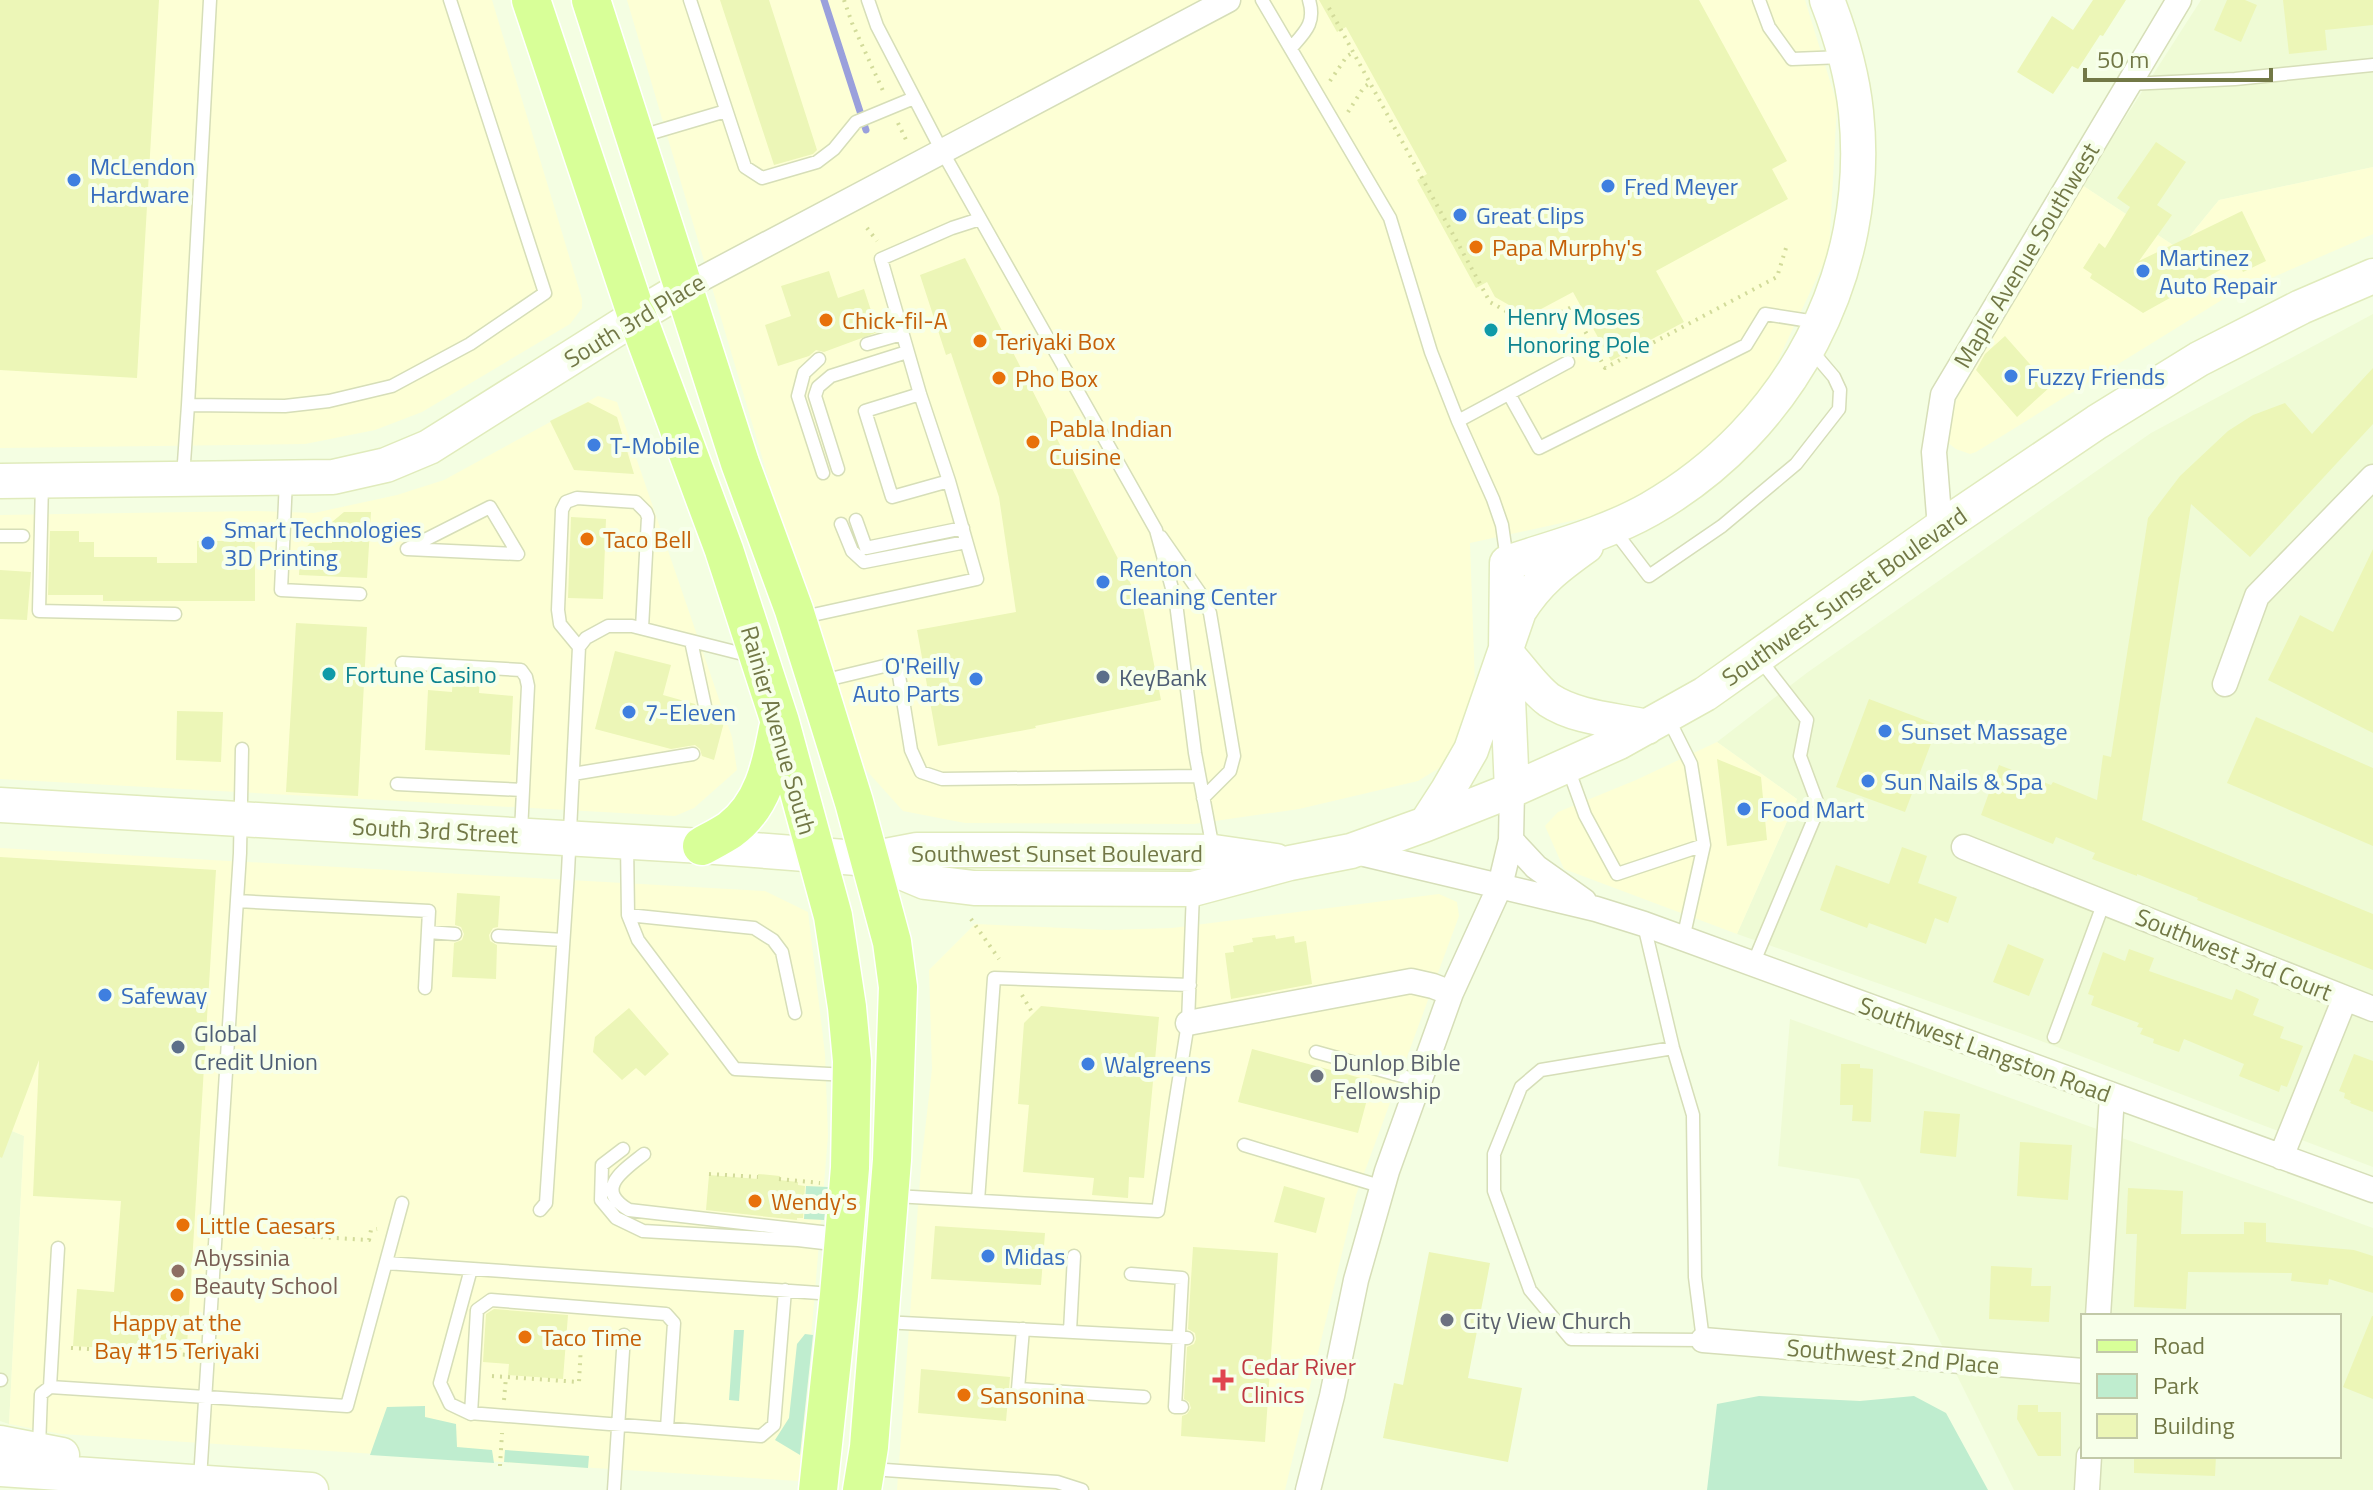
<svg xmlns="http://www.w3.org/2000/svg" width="2373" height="1490" font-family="'Titillium Web',sans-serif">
<rect width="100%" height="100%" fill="#f4fee2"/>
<path fill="#effbd5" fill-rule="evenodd" d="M2201 0H2373V167L2219 200 2179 249 2082 185Z
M2373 314V1167L2020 1033 1737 934 1797 799 1717 742 1808 672 2151 433Z
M1790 1019 2373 1228V1490H2014L1859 1179 1778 1166ZM2083 1316H2339V1456H2083Z
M0 1126 24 1136 9 1424 0 1421Z"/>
<path fill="#fdffd5" d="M0 0H492L582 299V308L570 324 422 412 375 430 305 444 0 448Z
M627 0H1805L1837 104 1829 252 1755 409 1644 505 1470 543 1475 685 1473 715 1444 765 1418 781 1299 809 1194 824 965 823 903 811 849 751Z
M2373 167V234L2225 298 1976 452 1970 454 1956 449 1947 442 1950 417 1966 375 2082 185 2179 249 2219 200Z
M598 396 617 402 732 737 737 770 694 808 675 816 0 779V515L257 511 314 513 397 495 444 480Z
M1717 742 1797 799 1737 934 1564 869 1545 826 1558 812 1636 780Z
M0 848 765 891 808 912 825 1054 828 1136 799 1481 61 1434 9 1424 24 1136 0 1126Z
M1439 894 1457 902 1459 916 1356 1195 1285 1490H897L921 1166 932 1069 929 970 975 924 1107 930 1172 928Z"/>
<path fill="#bfedcf" d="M806 1186 828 1187 824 1220 804 1219Z
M734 1330H744L739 1401 729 1400Z
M805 1334 813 1335 800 1455 775 1440 789 1418 797 1344Z
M1759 1396 1860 1401 1914 1396 1946 1413 1988 1490H1707L1717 1404Z
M425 1406V1417L456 1424 457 1447 492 1450 494 1463 370 1455 387 1407Z
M505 1450 589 1456 588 1468 504 1462Z"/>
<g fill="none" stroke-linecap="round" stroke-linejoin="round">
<path stroke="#9aa0dc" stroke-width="7" d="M824 0 866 130"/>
</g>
<path fill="#ecf6b7" d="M0 0H159L137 378 0 370Z
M720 0H769L817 150 813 154 774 165Z
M1319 0H1699L1787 161 1772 169 1788 199 1656 271 1684 322 1611 361 1573 292 1528 316 1495 297 1487 282 1476 288 1417 180 1427 174 1346 27 1337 32Z
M2093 0H2126L2103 36 2100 35 2078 69 2072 66 2053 94 2017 72 2052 16 2073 30Z
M2227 0H2245L2257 5 2241 42 2214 30Z
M2283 0H2373V25L2325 30 2327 50 2289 54Z
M2156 142 2186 162 2157 205 2172 215 2139 261 2242 211 2266 261 2243 272 2238 260 2143 313 2090 278 2092 274 2083 268 2099 243 2105 248 2130 207 2117 198Z
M965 258 1143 608 1161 700 1035 726 1036 728 938 746 917 630 1016 612 999 497 951 353 946 355 920 275Z
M829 271 838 298 864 289 878 332 824 352 816 350 809 356 778 366 765 325 791 316 781 286Z
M2005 336 2050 387 2017 417 1976 370 1985 354Z
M2373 368V424L2250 557 2191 504 2142 820 2373 914V970L2197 900 2198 898 2137 874V876L2092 859 2095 853 2056 837 2053 844 1981 815 1999 765 2051 785 2053 782 2097 800 2103 755 2111 757 2148 518 2180 476 2228 431 2253 415 2285 403 2312 434Z
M588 402 617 417 634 474 574 470 550 421Z
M344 512H371L367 578 299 575 300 554 310 543H332V522Z
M571 517 606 519 603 599 568 598Z
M50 531H79V542H94V557H157V563H197V541H255V601H103V595H48Z
M2373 549V733L2268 680 2300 615 2333 632Z
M0 570 31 572 27 620 0 619Z
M296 623 367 627 358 796 286 792Z
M615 651 671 665 663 695 695 704 698 711 703 715 710 713 714 708 727 711 714 760 702 756 700 749 695 745 671 749 595 729Z
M453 675 480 677 479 693 513 696 510 755 425 750 428 690 452 692Z
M1869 699 1938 725 1905 812 1836 787Z
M177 711 223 712 221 762 176 760Z
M2256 717 2373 768V846L2227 783Z
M1717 759 1761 777 1767 840 1727 846Z
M1902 847 1927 856 1918 883 1957 897 1948 923 1935 918 1926 944 1869 923 1867 928 1820 910 1836 865 1889 884Z
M0 857 216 870 187 1346 177 1352 73 1346 77 1289 114 1292 121 1201 33 1196 39 1060 2 1158 0 1157Z
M457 893 500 896 498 927 493 928 489 935 490 941 497 945 496 979 452 977 454 943 462 940 464 934 461 927 455 925Z
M1275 935 1276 939 1294 936 1295 943 1306 941 1312 984 1231 999 1225 953 1234 952 1233 946 1253 942 1252 938Z
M2008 944 2044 959 2029 996 1993 982Z
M2129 949 2154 958 2149 971 2232 1000 2236 989 2259 999 2253 1015 2284 1027 2280 1038 2303 1046 2287 1087 2281 1085 2279 1092 2239 1076 2244 1064 2184 1039 2179 1052 2153 1043 2154 1039 2140 1034 2143 1028 2137 1027 2139 1023 2091 1005 2094 996 2088 994 2103 952 2125 961Z
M1041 1006 1159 1017 1144 1178 1129 1177 1128 1198 1092 1195 1094 1178 1023 1172 1029 1105 1018 1104 1024 1023Z
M629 1008 669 1054 645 1076 636 1068 622 1080 593 1052 595 1037Z
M1252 1049 1372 1081 1358 1133 1238 1102Z
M2354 1054 2373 1061V1112L2350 1103 2351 1101 2344 1098 2345 1093 2339 1091Z
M1841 1064H1860V1068L1873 1069 1871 1122 1852 1121 1853 1105H1840Z
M1924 1111 1960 1114 1956 1157 1920 1153Z
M2020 1142 2072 1145 2068 1200 2017 1196Z
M758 1174 780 1176 779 1180 798 1182V1185L805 1186 803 1218H797V1220L706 1210 709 1175 758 1179Z
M1284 1186 1325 1198 1316 1233 1274 1222Z
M2128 1188 2183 1191 2181 1234H2244V1222L2266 1223V1242L2354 1250 2373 1256V1293L2329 1279 2328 1285 2291 1281 2292 1273 2188 1272 2186 1309 2134 1307 2137 1234H2126Z
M935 1226 1045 1233 1041 1285 931 1279Z
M1193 1247 1278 1253 1265 1442 1181 1436 1182 1416 1187 1414 1191 1408 1189 1402 1184 1399 1187 1347 1194 1344 1196 1339 1195 1333 1188 1329Z
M1429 1252 1490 1263 1468 1378 1522 1388 1508 1462 1383 1438 1394 1383 1403 1385Z
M1991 1266 2032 1268 2031 1286H2051L2049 1322 1989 1319Z
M494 1309 568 1315 563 1379 508 1375 509 1364 483 1362 486 1314Z
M2372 1316H2373V1399L2343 1387Z
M921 1369 1010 1377 1006 1421 918 1413Z
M2018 1405H2038V1412H2061V1456H2038L2017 1419Z
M2134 1456H2216L2215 1476 2134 1473Z"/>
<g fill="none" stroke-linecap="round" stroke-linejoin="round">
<g stroke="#d6deb8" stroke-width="15">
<path id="lane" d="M210 0 188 405 285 406 329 401 392 386 470 344 545 293 450 0
M690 0 745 167 762 178 817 162 834 149 856 122 914 98
M868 0 877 26 942 151 1156 530 1176 603 1195 753 1213 849
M1262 0 1390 218 1431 352 1458 421 1493 499 1502 525 1507 560
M1759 0 1769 27 1792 59 1843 57
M1291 48C1305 32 1316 23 1309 0
M2129 84 2235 79 2373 65
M638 137 726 111
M867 344 902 334
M819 359 804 373 798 396 823 473
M920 394 865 411 892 497 949 481 920 394 881 259 952 228 980 219
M1509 394 1539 448 1746 345 1765 314 1816 322
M1458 421 1568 362
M838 469 815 396 818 387 831 376 907 352
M183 477 188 405
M286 480 281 590 360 594
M42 483 39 611 175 614
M490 507 518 554 407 549Z
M856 520 866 548 963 528
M841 524 852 551 864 562 966 542
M1614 530 1649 576 1722 526 1796 464 1839 409 1840 390 1834 377 1811 350
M0 536H23
M1161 537 1202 596 1210 613 1234 756 1230 771 1203 798
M799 618 977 579 949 481
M691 641 705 706
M579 647 560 624 558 610 562 510 566 502 577 498 636 502 646 512 648 517 642 628
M402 663 521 670 526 677 528 686 521 832
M822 681 897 663 911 750 921 772 942 779 1199 776
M1668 718 1691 764 1704 845 1683 939
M1568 768 1585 815 1617 874 1704 845
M573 774 693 754
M397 784 523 790
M627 843 628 915 638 940 735 1069 848 1075
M237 901 429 911 425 988
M628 915 754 928 773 940 782 952 795 1013
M1644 925 1673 1048 1693 1115 1695 1277 1703 1340 1571 1339 1530 1290 1494 1191V1154L1521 1087 1541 1070 1673 1048
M428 932 455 934
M498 936 563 940
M1753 964 1819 807 1800 756 1807 720 1758 657
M2054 1037 2104 902
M1316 1052 1420 1081
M1244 1145 1383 1187
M623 1149 602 1165 601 1200 616 1218 643 1231 798 1240 841 1245
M644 1154C624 1170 593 1189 629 1210L839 1234
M895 1196 1158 1211 1188 1023 1193 892
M978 1201 994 978 1190 985
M540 1210 546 1203 568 872 579 647 586 638 608 626H632L751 656
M386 1263 833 1294
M471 1269 440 1383 450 1404 469 1413 761 1436 774 1425 785 1290
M1131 1274 1182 1278 1175 1407H1182
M883 1322 1187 1338
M1023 1329 1018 1389 1144 1397
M1070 1331 1074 1256
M0 1380H1
M50 1387 347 1406 402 1203
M471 1414 477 1310 491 1300 666 1314 674 1323 667 1428
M39 1447 41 1394 50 1387 58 1248
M871 1469 1057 1482 1082 1490
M200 1479 240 853 242 749
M614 1490 624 1335"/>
</g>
<g stroke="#d6deb8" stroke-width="27">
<path id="street" d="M684 288 1228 0
M1940 528 1934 452 1943 395 2179 0
M2225 684 2257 596 2373 477
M1511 840 1536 867 1584 901
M1964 847 2345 998 2281 1157
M1352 851 1596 909 1644 924 2373 1190
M2345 998 2373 1009
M1188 1023 1411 981 1433 986 1451 993
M2098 1316 2112 1096
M1703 1340 2083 1371
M1308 1490 1332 1396 1356 1280 1387 1171 1451 993 1500 886 1511 840 1512 790
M2087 1490 2089 1456"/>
</g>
<g stroke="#e0ebbc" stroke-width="37">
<path id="secondary" d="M0 481 333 477 386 465 429 447 637 316 684 288
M1506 653C1520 668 1533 688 1549 700 1576 718 1616 720 1647 727
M1512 790 1506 653 1507 563C1555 547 1606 534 1650 509 1790 429 1873 273 1856 112 1852 73 1841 36 1827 0
M0 805 702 846 870 859 917 850H1009L1214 852 1276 861
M1426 824 1448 790 1471 750 1519 611C1538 581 1558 566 1586 546
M870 859 925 882 974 888 1193 889 1290 863 1351 851 1426 824 1512 790 1619 742 1705 694 1940 528 2097 422 2199 359 2301 307 2373 276
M0 1443 62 1455
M0 1469 311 1490"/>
</g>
<g stroke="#fff" stroke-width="41">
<path id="primary" d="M531 0 637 316 724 550 780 722 833 916 847 1007 852 1061 850 1168 839 1295 818 1490
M591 0 740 463 794 610 817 683 854 802 892 942 898 987 892 1160 869 1447 862 1490
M702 846C711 841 721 836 730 830 763 806 771 766 778 729"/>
</g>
<path stroke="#d2db9a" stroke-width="4" stroke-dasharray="2 6" stroke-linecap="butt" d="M844 0 852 23 884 93
M1329 8 1490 302 1532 326 1572 307 1605 368 1777 277 1786 248
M1330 81 1347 56 1354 52
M1348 112 1364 87 1370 83
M898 123 908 144
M867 228 877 241
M971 919 999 959
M1022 995 1033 1014
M709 1174 758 1177
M779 1179 820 1183
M233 1232 369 1240 371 1230 377 1229
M71 1348 190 1355
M492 1376 579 1382 582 1326
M504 1400 506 1377
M500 1466 502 1433"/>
<use href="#lane" stroke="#fff" stroke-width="12"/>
<use href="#street" stroke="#fff" stroke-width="24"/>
<use href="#secondary" stroke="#fff" stroke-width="34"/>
<use href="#primary" stroke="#d8ff98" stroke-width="38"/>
</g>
<g fill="#3f7fe0" stroke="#f7ffea" stroke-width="3">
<circle cx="74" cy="180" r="8"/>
<circle cx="1608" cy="186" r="8"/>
<circle cx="1460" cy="215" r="8"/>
<circle cx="2143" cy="271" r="8"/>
<circle cx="2011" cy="376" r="8"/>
<circle cx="594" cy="445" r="8"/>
<circle cx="208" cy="543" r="8"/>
<circle cx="1103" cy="582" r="8"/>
<circle cx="976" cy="679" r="8"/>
<circle cx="629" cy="712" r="8"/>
<circle cx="1885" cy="731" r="8"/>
<circle cx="1868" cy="781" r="8"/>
<circle cx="1744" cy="809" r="8"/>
<circle cx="105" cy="995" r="8"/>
<circle cx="1088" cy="1064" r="8"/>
<circle cx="988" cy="1256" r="8"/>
</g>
<g fill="#e8710a" stroke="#f7ffea" stroke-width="3">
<circle cx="1476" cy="247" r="8"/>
<circle cx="826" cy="320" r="8"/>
<circle cx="980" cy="341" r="8"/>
<circle cx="999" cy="378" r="8"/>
<circle cx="1033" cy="442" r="8"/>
<circle cx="587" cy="539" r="8"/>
<circle cx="755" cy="1201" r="8"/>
<circle cx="183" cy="1225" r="8"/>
<circle cx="177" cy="1295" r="8"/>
<circle cx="525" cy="1337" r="8"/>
<circle cx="964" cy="1395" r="8"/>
</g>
<g fill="#0f9aa8" stroke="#f7ffea" stroke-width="3">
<circle cx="1491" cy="330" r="8"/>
<circle cx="329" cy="674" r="8"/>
</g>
<g fill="#5c6f8a" stroke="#f7ffea" stroke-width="3">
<circle cx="1103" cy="677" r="8"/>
<circle cx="178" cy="1047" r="8"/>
</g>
<g fill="#6b7280" stroke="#f7ffea" stroke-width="3">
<circle cx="1317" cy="1076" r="8"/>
<circle cx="1447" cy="1320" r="8"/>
</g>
<circle fill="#8d6e63" stroke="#f7ffea" stroke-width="3" cx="178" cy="1271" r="8"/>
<path fill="#e0444e" stroke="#f7ffea" stroke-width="3" d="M1219 1368h8v8h8v8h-8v8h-8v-8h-8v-8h8z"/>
<g text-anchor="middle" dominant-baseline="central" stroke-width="8" stroke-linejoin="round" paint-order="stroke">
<g font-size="24" fill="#366cbe" stroke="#f7ffea" text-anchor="start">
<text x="90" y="166">McLendon<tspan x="90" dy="28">Hardware</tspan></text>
<text x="1624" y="186">Fred Meyer</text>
<text x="1476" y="215">Great Clips</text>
<text x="2159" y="257">Martinez<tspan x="2159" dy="28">Auto Repair</tspan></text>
<text x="2027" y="376">Fuzzy Friends</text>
<text x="610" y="445">T-Mobile</text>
<text x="224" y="529">Smart Technologies<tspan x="224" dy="28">3D Printing</tspan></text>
<text x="1119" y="568">Renton<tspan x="1119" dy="28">Cleaning Center</tspan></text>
<text x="960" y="665" text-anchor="end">O'Reilly<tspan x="960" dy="28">Auto Parts</tspan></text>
<text x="645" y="712">7-Eleven</text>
<text x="1901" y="731">Sunset Massage</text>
<text x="1884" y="781">Sun Nails &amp; Spa</text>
<text x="1760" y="809">Food Mart</text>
<text x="121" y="995">Safeway</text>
<text x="1104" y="1064">Walgreens</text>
<text x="1004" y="1256">Midas</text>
</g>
<g font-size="24" fill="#c56008" stroke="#f7ffea" text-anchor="start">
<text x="1492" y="247">Papa Murphy's</text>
<text x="842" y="320">Chick-fil-A</text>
<text x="996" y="341">Teriyaki Box</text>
<text x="1015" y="378">Pho Box</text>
<text x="1049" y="428">Pabla Indian<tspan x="1049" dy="28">Cuisine</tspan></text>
<text x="603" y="539">Taco Bell</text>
<text x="771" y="1201">Wendy's</text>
<text x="199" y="1225">Little Caesars</text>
<text x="177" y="1322" text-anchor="middle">Happy at the<tspan x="177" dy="28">Bay #15 Teriyaki</tspan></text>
<text x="541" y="1337">Taco Time</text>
<text x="980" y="1395">Sansonina</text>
</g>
<g font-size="24" fill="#727846" stroke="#f7ffea">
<text transform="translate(2026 255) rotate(-59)">Maple Avenue Southwest</text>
<text transform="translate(634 320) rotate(-31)">South 3rd Place</text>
<text transform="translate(1844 596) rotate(-35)">Southwest Sunset Boulevard</text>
<text transform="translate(779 730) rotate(74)">Rainier Avenue South</text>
<text transform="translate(435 830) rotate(3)">South 3rd Street</text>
<text x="1057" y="853">Southwest Sunset Boulevard</text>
<text transform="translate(2234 954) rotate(22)">Southwest 3rd Court</text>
<text transform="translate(1985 1049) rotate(20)">Southwest Langston Road</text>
<text transform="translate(1893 1356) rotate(5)">Southwest 2nd Place</text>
</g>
<g font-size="24" fill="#0d838f" stroke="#f7ffea" text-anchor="start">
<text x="1507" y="316">Henry Moses<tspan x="1507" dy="28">Honoring Pole</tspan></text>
<text x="345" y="674">Fortune Casino</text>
</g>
<g font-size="24" fill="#4e5e75" stroke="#f7ffea" text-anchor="start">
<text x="1119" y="677">KeyBank</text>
<text x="194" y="1033">Global<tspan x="194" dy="28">Credit Union</tspan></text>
</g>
<g font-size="24" fill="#5b616d" stroke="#f7ffea" text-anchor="start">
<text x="1333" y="1062">Dunlop Bible<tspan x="1333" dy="28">Fellowship</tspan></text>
<text x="1463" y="1320">City View Church</text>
</g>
<g font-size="24" fill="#785e54" stroke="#f7ffea" text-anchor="start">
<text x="194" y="1257">Abyssinia<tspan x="194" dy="28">Beauty School</tspan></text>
</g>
<g font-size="24" fill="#be3a42" stroke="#f7ffea" text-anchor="start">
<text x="1241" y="1366">Cedar River<tspan x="1241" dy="28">Clinics</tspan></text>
</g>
</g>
<rect x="2081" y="1314" width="260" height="144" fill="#f7ffea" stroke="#c2c9a8" stroke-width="2"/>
<rect x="2097" y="1340" width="40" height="12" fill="#d8ff98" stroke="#c2c9a8" stroke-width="2"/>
<text x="2153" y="1354" font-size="24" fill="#727846">Road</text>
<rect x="2097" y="1374" width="40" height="24" fill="#bfedcf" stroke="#c2c9a8" stroke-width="2"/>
<text x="2153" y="1394" font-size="24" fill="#727846">Park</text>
<rect x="2097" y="1414" width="40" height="24" fill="#ecf6b7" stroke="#c2c9a8" stroke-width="2"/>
<text x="2153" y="1434" font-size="24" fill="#727846">Building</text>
<path d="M2085 68v12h186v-12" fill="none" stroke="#727846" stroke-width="4"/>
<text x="2097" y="68" font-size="24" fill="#727846" stroke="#f7ffea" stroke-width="6" paint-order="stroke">50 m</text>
</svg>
